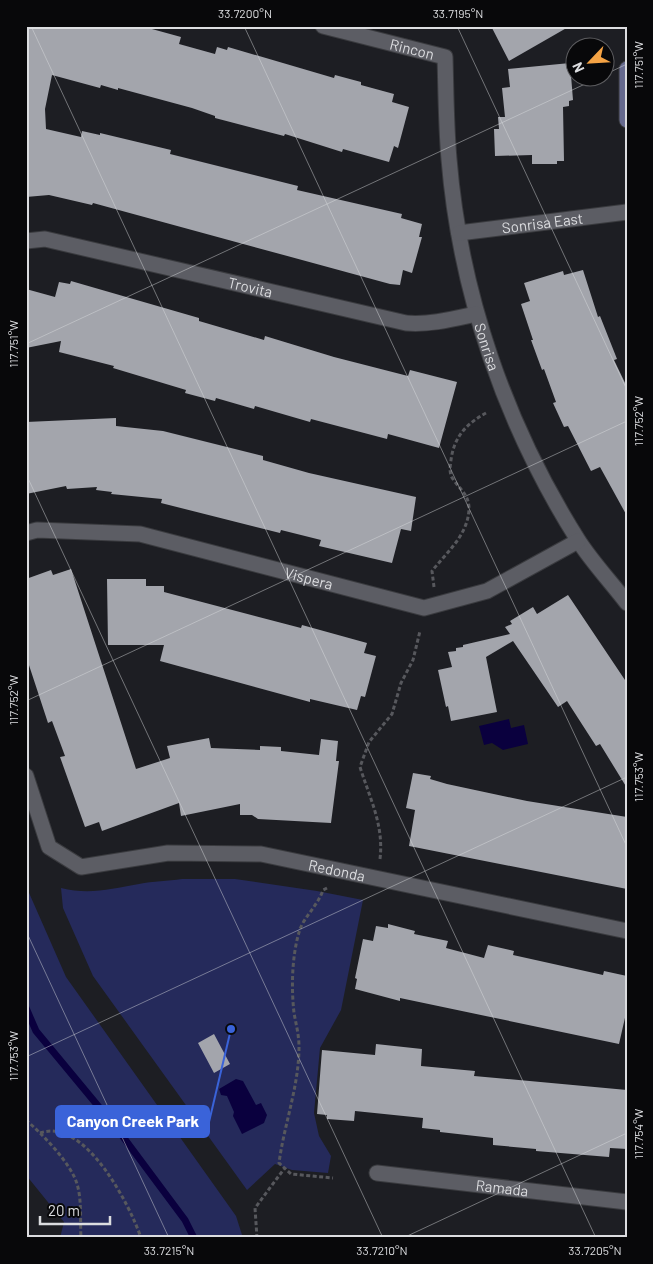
<svg xmlns="http://www.w3.org/2000/svg" width="653" height="1264" font-family="Barlow,sans-serif">
<rect width="100%" height="100%" fill="#1d1e23"/>
<path fill="#252a5b" d="M182 879H235L317 891 363 900 341 1010 320 1048 314 1113 319 1136 331 1156 328 1173 292 1170 275 1164 247 1190 93 976 63 908 61 888C89 895 111 889 139 884 153 881 168 881 182 879Z
M26 886 66 977 236 1216 243 1238H60L64 1222 26 1175Z"/>
<path fill="#0a003e" d="M509 719 511 728 524 725 528 744 503 750 492 743 484 745 479 726Z
M236 1079 243 1081 256 1105 261 1103 267 1115 264 1123 242 1134 233 1116 234 1112 227 1096 221 1095 219 1089Z"/>
<g fill="none" stroke-linecap="round" stroke-linejoin="round">
<path stroke="#0a003e" stroke-width="7" d="M26 1008 36 1031 118 1130 185 1220 194 1238"/>
</g>
<path fill="#a3a5ac" d="M26 26H141L181 37 179 44 215 54 217 47 227 50 228 47 334 78 335 75 361 82V85L394 94 392 102 409 107 398 148 394 146 389 162 343 149 342 152 285 134 284 136 215 118V116L192 108 118 88V90L101 85 100 88 52 75 45 109 46 129 81 137 82 131 100 135V133L171 150 170 154 298 186 297 190 402 214 401 218 422 224 419 237H422L412 273 403 270 400 285 390 284 93 203 92 205 49 195 26 197Z
M491 26H570L509 61Z
M570 63 573 100 569 101V106L563 107 564 161H557V164H532V155L495 156 494 129H499L498 117H505L502 88 510 87 508 69Z
M583 270 598 317 600 316 617 359 614 360 627 387V516L600 467 591 471 568 426 564 427 553 403 556 402 544 369 542 370 531 340H533L521 304 530 301 524 283 563 271 564 275Z
M71 281 199 318V321L264 340 265 336 334 357 408 376 410 370 457 382 439 448 388 434 387 439 311 419 310 422 255 406 254 409 216 398 215 401 185 393 186 390 113 368 114 366 59 352 61 341 26 348V289L55 297 59 282 70 284Z
M116 418V426L163 431 263 456V460L309 473 416 497 411 531 401 529 392 563 319 546 321 540 281 530 280 533 161 503 162 499 111 494 112 492 96 490 97 487 67 489 66 486 26 494V422Z
M71 569 136 769 170 758 167 746 209 738 211 748 260 750V746L281 747V751L319 755 321 739 338 741 336 761H339L331 823 258 819 252 815H240V804L181 816 179 803 102 831 99 822 85 827 60 757 65 756 52 721 48 723 26 656V579L51 570 53 575Z
M107 579H146V586H164V592L301 628 302 625 367 643 364 653 376 656 365 697 361 696 357 710 310 699V702L160 661 164 645H108Z
M568 595 627 683V788L600 744 596 746 567 701 558 707 513 641 486 657 497 712 451 721 448 706 446 707 438 670 452 667 448 652 456 651V648L463 647V645L510 634 505 627 512 624 510 621 533 607 537 614Z
M413 773 431 776 430 779 447 784 527 801 627 817V889L409 846 415 810 406 808Z
M388 924 415 931 414 934 448 941 446 948 484 958 488 945 514 951 513 955 603 975 604 971 627 976V1009L619 1044 400 998V1001L355 989 357 979 355 978 363 939 373 941 376 926 388 928Z
M214 1034 230 1064 214 1073 198 1043Z
M376 1044 422 1049 421 1066 475 1071 474 1076 627 1090V1149L610 1148 609 1157 536 1151V1149L493 1145V1138L440 1132V1130L422 1128 423 1118 355 1111 354 1121 327 1119V1115L317 1114 322 1050 375 1055Z"/>
<g fill="none" stroke-linecap="round" stroke-linejoin="round">
<g stroke="#3a3b3f" stroke-width="17">
<g id="street">
<path id="s1" d="M323 26 445 57C446 91 446 125 449 159 460 294 506 426 578 540 592 562 611 582 627 603"/>
<path id="s2" d="M459 233 627 212"/>
<path id="s3" d="M26 241 45 239 406 323C430 325 453 319 476 314"/>
<path id="s4" d="M26 533 37 530 140 534 424 608 487 591 578 541"/>
<path id="s5" d="M26 776 49 847 81 867 168 853 261 854 627 931"/>
<path id="s6" d="M377 1173 627 1202"/>
</g>
</g>
<g stroke="#3a3b3f" stroke-width="17">
<path id="secondary" d="M627 69V120"/>
</g>
<path stroke="#57585d" stroke-width="3" stroke-dasharray="4 2.5" stroke-linecap="butt" d="M434 587 432 571C447 552 468 535 469 509 469 494 460 490 453 479 449 474 450 467 451 460 454 437 466 424 486 413
M380 859C384 825 370 799 360 767L369 742 392 714 401 683 413 660 420 631
M327 888 323 890C318 905 305 916 300 929 292 954 291 986 294 1013 296 1024 299 1035 299 1047 299 1086 284 1125 279 1163L291 1174 333 1178
M26 1120C42 1134 71 1163 77 1184 82 1200 80 1221 81 1238
M40 1133C85 1117 130 1205 141 1238
M257 1238 255 1208 284 1169"/>
<use href="#street" stroke="#5c5d64" stroke-width="15"/>
<use href="#secondary" stroke="#65698e" stroke-width="15"/>
</g>
<path fill="none" stroke="#dcdde0" stroke-width="1" stroke-opacity="0.45" d="M31 26 596 1238M244 26 627 847M457 26 627 390M606 74 627 64M26 344 598 78M26 474 383 1238M26 701 627 421M26 931 169 1238M26 1057 627 777M403 1238 627 1133"/>
<g text-anchor="middle" dominant-baseline="central" stroke-width="5" stroke-linejoin="round" paint-order="stroke">
<g font-size="15" fill="#dcdde0" stroke="#08080a">
<text stroke="none"><textPath href="#s1" startOffset="92">Rincon</textPath></text>
<text stroke="none"><textPath href="#s2" startOffset="84">Sonrisa East</textPath></text>
<text stroke="none"><textPath href="#s3" startOffset="230">Trovita</textPath></text>
<text stroke="none"><textPath href="#s1" startOffset="420">Sonrisa</textPath></text>
<text stroke="none"><textPath href="#s4" startOffset="289">Vispera</textPath></text>
<text stroke="none"><textPath href="#s5" startOffset="371">Redonda</textPath></text>
<text stroke="none"><textPath href="#s6" startOffset="126">Ramada</textPath></text>
</g>
</g>
<path fill="none" stroke="#3a63d9" stroke-width="2" d="M231 1029L209 1122"/>
<circle fill="#3a63d9" stroke="#08080a" stroke-width="2" cx="231" cy="1029" r="5"/>
<rect fill="#3a63d9" stroke="#3a63d9" stroke-width="2" x="56" y="1106" width="153" height="31" rx="5"/>
<g font-size="16" text-anchor="middle" font-weight="bold" fill="#fff">
<text x="133" y="1127">Canyon Creek Park</text>
</g>
<rect width="653" height="1264" fill="none" stroke="#08080a" stroke-width="55"/>
<g transform="translate(590 62) rotate(245)"><circle r="24" fill="#08080a" stroke="#5d5d60"/>
<path d="M0-4L9 19L0 12L-9 19Z" fill="#f5a345"/>
<text y="-8" font-size="14" font-weight="bold" text-anchor="middle" fill="#dcdde0">N</text>
</g>
<path d="M40 1216v8h70v-8" fill="none" stroke="#dcdde0" stroke-width="2.5"/>
<text x="48" y="1216" font-size="15" fill="#dcdde0" stroke="#08080a" stroke-width="4" paint-order="stroke">20 m</text>
<rect x="28" y="28" width="598" height="1208" fill="none" stroke="#dcdde0" stroke-width="2"/>
<g font-size="12" text-anchor="middle" fill="#dcdde0">
<text x="245" y="18">33.7200°N</text>
<text x="458" y="18">33.7195°N</text>
<text transform="translate(639 65) rotate(-90)" y="4">117.751°W</text>
<text transform="translate(14 344) rotate(-90)" y="4">117.751°W</text>
<text transform="translate(639 421) rotate(-90)" y="4">117.752°W</text>
<text transform="translate(14 700) rotate(-90)" y="4">117.752°W</text>
<text transform="translate(639 777) rotate(-90)" y="4">117.753°W</text>
<text transform="translate(14 1056) rotate(-90)" y="4">117.753°W</text>
<text transform="translate(639 1134) rotate(-90)" y="4">117.754°W</text>
<text x="169" y="1255">33.7215°N</text>
<text x="382" y="1255">33.7210°N</text>
<text x="595" y="1255">33.7205°N</text>
</g>
</svg>
